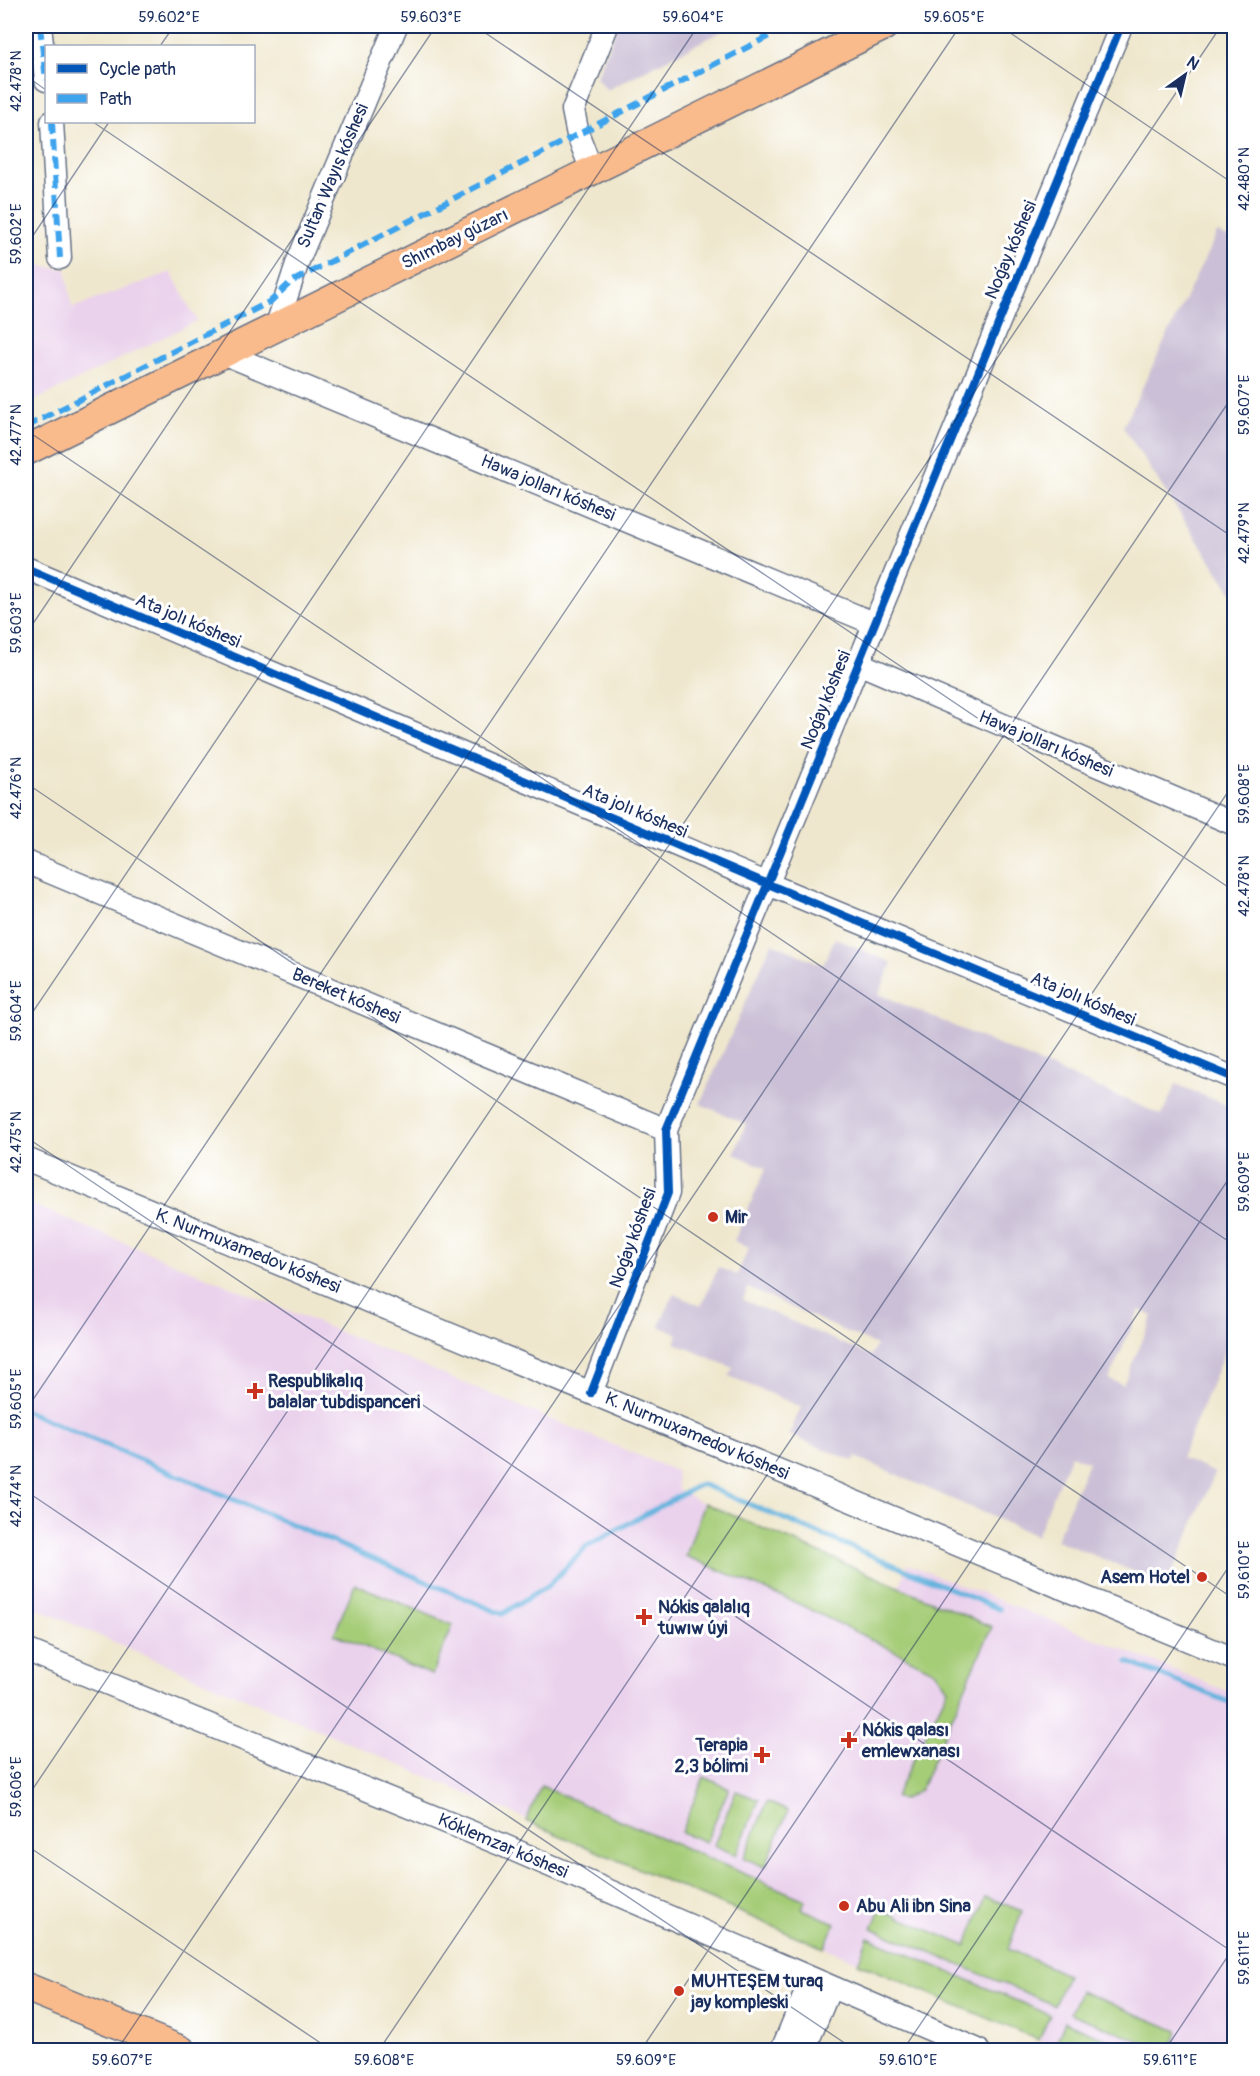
<svg xmlns="http://www.w3.org/2000/svg" width="1260" height="2076" font-family="Pangolin,sans-serif">
<rect width="100%" height="100%" fill="#fff"/>
<filter id="ink" filterUnits="userSpaceOnUse"><feTurbulence type="fractalNoise" baseFrequency=".0167" numOctaves="2"/><feDisplacementMap in="SourceGraphic" scale="12" xChannelSelector="R" yChannelSelector="G"/><feConvolveMatrix kernelMatrix="1 2 1 2 8 2 1 2 1" color-interpolation-filters="sRGB"/></filter>
<filter id="wash" filterUnits="userSpaceOnUse"><feTurbulence type="fractalNoise" baseFrequency=".008" numOctaves="4" result="noise"/><feDisplacementMap in="SourceGraphic" scale="24" xChannelSelector="R" yChannelSelector="G"/><feGaussianBlur stdDeviation="1.35" result="paint"/><feColorMatrix in="noise" values="0 0 0 0 0 0 0 0 0 0 0 0 0 0 0 0 0 1.4 0 .05"/><feComposite in="paint" operator="in"/></filter>
<g filter="url(#wash)">
<rect width="100%" height="100%" fill="#efe7cd"/>
<path fill="#ead1ec" d="M26 264 66 269 72 308 171 272 197 321 26 405Z
M26 1202 676 1471 678 1489 696 1500 899 1587 908 1564 1234 1694V2050H1063L26 1604Z"/>
<path fill="#cabfd6" fill-rule="evenodd" d="M618 26H732L607 90 596 78Z
M1217 233 1234 239V596L1123 427Z
M835 938 892 963 879 994 1162 1115 1176 1084 1234 1108V1329L1181 1458 1215 1473 1167 1585 1056 1540 1088 1462 1071 1455 1036 1536 856 1457 854 1461 789 1435 801 1407 729 1376 733 1368 675 1343 678 1334 659 1326 674 1294 701 1306 718 1267 737 1275 749 1248 734 1241 766 1168 734 1154 746 1124 700 1104 772 943 823 965ZM748 1288 876 1345 871 1356 743 1300ZM1139 1310 1153 1316 1123 1385 1109 1379Z"/>
<path fill="#a5cc77" stroke="#607e6a" stroke-width="1.5" d="M704 1503 992 1627 920 1790 902 1800 895 1797 948 1689 935 1671 801 1605 686 1556Z
M355 1584 453 1625 432 1675 334 1634Z
M704 1777 729 1788 706 1842 681 1832Z
M541 1786 805 1900 802 1909 835 1923 824 1948 526 1821Z
M736 1791 759 1800 736 1855 714 1845Z
M767 1802 788 1811 765 1867 744 1858Z
M986 1897 1022 1911 1008 1949 1067 1975 1054 2005 872 1928 880 1909 966 1946Z
M868 1937 1050 2015 1039 2040 858 1963Z
M1080 1991 1178 2031 1171 2050H1162L1070 2013Z
M1065 2022 1133 2050H1063L1054 2047Z"/>
<g fill="none" stroke-linecap="round" stroke-linejoin="round">
<path stroke="#64b3de" stroke-width="5" d="M26 1411 502 1614 549 1585 587 1546 701 1484 999 1609
M1128 1662 1234 1704"/>
</g>
</g>
<g filter="url(#ink)">
<g fill="none" stroke-linecap="round" stroke-linejoin="round">
<g stroke="#656f85" stroke-width="25">
<path id="minor" d="M40 26 46 80
M52 122 60 258
M592 171 578 135 573 110 607 26
M276 328 298 261 396 26
M223 353 873 623
M26 568 768 884 1234 1078
M858 663 1234 824
M26 862 666 1130
M26 1159 1234 1659
M591 1393 668 1193 666 1130 1121 26
M26 1650 500 1844 978 2050
M782 2050 811 1980
M804 2050 830 1988"/>
</g>
<g stroke="#656f85" stroke-width="31">
<path id="major" d="M26 451 884 26
M26 1987 181 2050"/>
</g>
<use href="#minor" stroke="#fff" stroke-width="22"/>
<use href="#major" stroke="#fabb8c" stroke-width="28"/>
<path stroke="#3da3ed" stroke-width="6" stroke-dasharray="12 6" stroke-linecap="butt" d="M40 26 46 80
M52 122 60 258
M26 427 271 301 291 282 777 32"/>
<g stroke="#fff" stroke-width="11">
<path id="cycleway" d="M26 568 768 884 1234 1078
M591 1393 668 1193 666 1130 1121 26"/>
</g>
<use href="#cycleway" stroke="#0057b8" stroke-width="8"/>
</g>
</g>
<path fill="none" stroke="#1b2f5e" stroke-width="1.5" stroke-opacity="0.45" d="M475 26 1234 538M1000 26 1234 184M160 46 174 26M26 76 46 90M93 122 1234 891M26 246 109 122M26 430 1234 1245M26 634 436 26M26 783 1234 1599M26 1022 698 26M26 1137 1234 1953M26 1410 960 26M26 1491 855 2050M26 1799 1221 26M26 1845 331 2050M117 2050 1234 394M379 2050 1234 783M641 2050 1234 1171M903 2050 1234 1559M1165 2050 1234 1947"/>
<g fill="#c8321e" stroke="#fff" stroke-width="2">
<circle cx="713" cy="1217" r="6"/>
<path d="M252 1382h6v6h6v6h-6v6h-6v-6h-6v-6h6z"/>
<circle cx="1202" cy="1577" r="6"/>
<path d="M641 1608h6v6h6v6h-6v6h-6v-6h-6v-6h6z"/>
<path d="M846 1731h6v6h6v6h-6v6h-6v-6h-6v-6h6z"/>
<path d="M759 1746h6v6h6v6h-6v6h-6v-6h-6v-6h6z"/>
<circle cx="844" cy="1906" r="6"/>
<circle cx="679" cy="1991" r="6"/>
</g>
<g text-anchor="middle" dominant-baseline="central" stroke-width="6" stroke-linejoin="round" paint-order="stroke">
<g font-size="18" fill="#1b2f5e" stroke="#fff">
<text transform="translate(333 176) rotate(-67)">Sultan Wayıs kóshesi</text>
<text transform="translate(455 239) rotate(-26)">Shımbay gúzarı</text>
<text transform="translate(1011 250) rotate(-67)">Noǵay kóshesi</text>
<text transform="translate(548 488) rotate(23)">Hawa jolları kóshesi</text>
<text transform="translate(188 621) rotate(23)">Ata jolı kóshesi</text>
<text transform="translate(826 700) rotate(-68)">Noǵay kóshesi</text>
<text transform="translate(1046 744) rotate(23)">Hawa jolları kóshesi</text>
<text transform="translate(635 811) rotate(23)">Ata jolı kóshesi</text>
<text transform="translate(346 996) rotate(23)">Bereket kóshesi</text>
<text transform="translate(1083 999) rotate(23)">Ata jolı kóshesi</text>
<text transform="translate(633 1238) rotate(-70)">Noǵay kóshesi</text>
<text transform="translate(248 1251) rotate(22)">K. Nurmuxamedov kóshesi</text>
<text transform="translate(697 1436) rotate(23)">K. Nurmuxamedov kóshesi</text>
<text transform="translate(503 1846) rotate(23)">Kóklemzar kóshesi</text>
</g>
<g font-size="18" font-weight="bold" fill="#1b2f5e" stroke="#fff" text-anchor="start">
<text x="725" y="1217">Mir</text>
<text x="268" y="1381">Respublikalıq<tspan x="268" dy="21">balalar tubdispanceri</tspan></text>
<text x="1190" y="1577" text-anchor="end">Asem Hotel</text>
<text x="658" y="1607">Nókis qalalıq<tspan x="658" dy="21">tuwıw úyi</tspan></text>
<text x="862" y="1730">Nókis qalası<tspan x="862" dy="21">emlewxanası</tspan></text>
<text x="748" y="1745" text-anchor="end">Terapia<tspan x="748" dy="21">2,3 bólimi</tspan></text>
<text x="856" y="1906">Abu Ali ibn Sina</text>
<text x="691" y="1981">MUHTEŞEM turaq<tspan x="691" dy="21">jay kompleski</tspan></text>
</g>
</g>
<rect width="1260" height="2076" fill="none" stroke="#fff" stroke-width="66"/>
<rect x="45" y="45" width="210" height="78" fill="#ffffff" stroke="#a4acbf" stroke-width="1.5"/>
<rect x="57" y="64" width="30" height="9" fill="#0057b8" stroke="#a4acbf" stroke-width="1.5"/>
<text x="99" y="75" font-size="18" fill="#1b2f5e">Cycle path</text>
<rect x="57" y="94" width="30" height="9" fill="#3da3ed" stroke="#a4acbf" stroke-width="1.5"/>
<text x="99" y="105" font-size="18" fill="#1b2f5e">Path</text>
<g transform="translate(1185 75) rotate(34)" stroke="#ffffff" stroke-width="4.5" paint-order="stroke">
<path d="M0-4.5L10 22L0 15L-10 22Z" fill="#1b2f5e"/>
<text y="-9" font-size="16" font-weight="bold" text-anchor="middle" fill="#1b2f5e">N</text>
</g>
<rect x="33" y="33" width="1194" height="2010" fill="none" stroke="#1b2f5e" stroke-width="2"/>
<g font-size="15" text-anchor="middle" fill="#1b2f5e">
<text x="169" y="22">59.602°E</text>
<text x="431" y="22">59.603°E</text>
<text x="693" y="22">59.604°E</text>
<text x="954" y="22">59.605°E</text>
<text transform="translate(16 81) rotate(-90)" y="5">42.478°N</text>
<text transform="translate(1244 179) rotate(-90)" y="5">42.480°N</text>
<text transform="translate(16 234) rotate(-90)" y="5">59.602°E</text>
<text transform="translate(1244 405) rotate(-90)" y="5">59.607°E</text>
<text transform="translate(16 435) rotate(-90)" y="5">42.477°N</text>
<text transform="translate(1244 533) rotate(-90)" y="5">42.479°N</text>
<text transform="translate(16 623) rotate(-90)" y="5">59.603°E</text>
<text transform="translate(16 788) rotate(-90)" y="5">42.476°N</text>
<text transform="translate(1244 794) rotate(-90)" y="5">59.608°E</text>
<text transform="translate(1244 886) rotate(-90)" y="5">42.478°N</text>
<text transform="translate(16 1011) rotate(-90)" y="5">59.604°E</text>
<text transform="translate(16 1142) rotate(-90)" y="5">42.475°N</text>
<text transform="translate(1244 1182) rotate(-90)" y="5">59.609°E</text>
<text transform="translate(16 1399) rotate(-90)" y="5">59.605°E</text>
<text transform="translate(16 1496) rotate(-90)" y="5">42.474°N</text>
<text transform="translate(1244 1570) rotate(-90)" y="5">59.610°E</text>
<text transform="translate(16 1787) rotate(-90)" y="5">59.606°E</text>
<text transform="translate(1244 1958) rotate(-90)" y="5">59.611°E</text>
<text x="122" y="2065">59.607°E</text>
<text x="384" y="2065">59.608°E</text>
<text x="646" y="2065">59.609°E</text>
<text x="908" y="2065">59.610°E</text>
<text x="1170" y="2065">59.611°E</text>
</g>
</svg>
